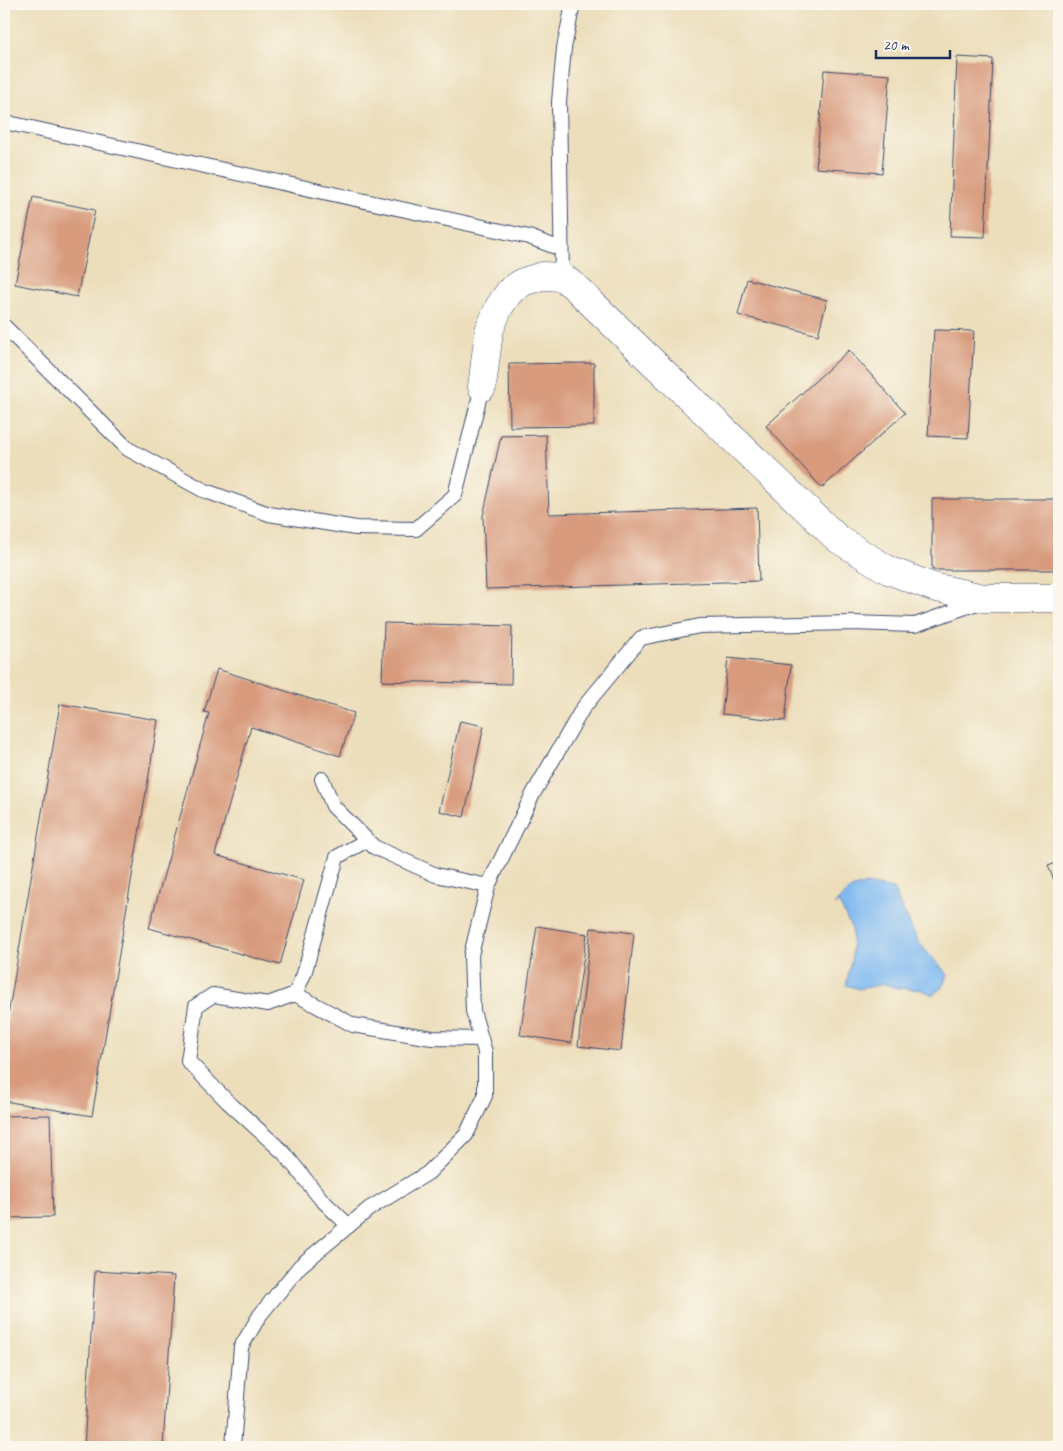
<svg xmlns="http://www.w3.org/2000/svg" width="1063" height="1451" font-family="Caveat,sans-serif">
<rect width="100%" height="100%" fill="#fbf7ec"/>
<filter id="ink" filterUnits="userSpaceOnUse"><feTurbulence type="fractalNoise" baseFrequency=".02" numOctaves="2"/><feDisplacementMap in="SourceGraphic" scale="10" xChannelSelector="R" yChannelSelector="G"/><feConvolveMatrix kernelMatrix="1 2 1 2 8 2 1 2 1" color-interpolation-filters="sRGB"/></filter>
<filter id="wash" filterUnits="userSpaceOnUse"><feTurbulence type="fractalNoise" baseFrequency=".0096" numOctaves="4" result="noise"/><feDisplacementMap in="SourceGraphic" scale="20" xChannelSelector="R" yChannelSelector="G"/><feGaussianBlur stdDeviation="1.12" result="paint"/><feColorMatrix in="noise" values="0 0 0 0 0 0 0 0 0 0 0 0 0 0 0 0 0 1.4 0 .05"/><feComposite in="paint" operator="in"/></filter>
<g filter="url(#wash)">
<rect width="100%" height="100%" fill="#ecdebb"/>
<path fill="#80baf1" stroke="#4e74a8" d="M866 884 893 889 919 943 948 975 943 986 933 995 923 990 897 988 885 984 859 989 846 985 852 956V929L839 903 834 905 851 889Z"/>
<g id="blocks">
<path fill="#d89b7e" d="M957 57 993 59 985 237 950 236Z
M824 70 890 75 882 173 816 168Z
M33 197 95 210 77 297 15 284Z
M747 279 827 300 818 335 738 315Z
M934 330 974 331 968 438 928 436Z
M849 350 905 413 822 488 766 426Z
M594 363V426L510 427 509 364Z
M546 435 549 514 757 508 759 581 486 589 483 516 501 436Z
M932 499H1059V570H932Z
M384 623 512 626 511 684 382 681Z
M728 658 791 665 785 721 722 714Z
M217 669 354 713 340 756 251 727 215 855 304 880 280 965 149 928 209 713 204 712Z
M60 704 158 720 92 1116 4 1101V1040Z
M460 721 484 726 464 817 439 811Z
M1059 862V892L1048 866Z
M537 926 587 934 571 1043 520 1035Z
M591 928 634 933 621 1051 578 1046Z
M50 1115 53 1217 4 1218V1116Z
M95 1271 174 1276 163 1447H84Z"/>
</g>
</g>
<g filter="url(#ink)">
<use href="#blocks" fill-opacity="0" stroke="#3a496c" stroke-width="1"/>
<g fill="none" stroke-linecap="round" stroke-linejoin="round">
<g stroke="#3a496c" stroke-width="16">
<path id="lane" d="M4 122 529 237 561 249
M562 277 559 102 564 48 573 4
M4 326 128 449 203 490 269 514 356 528 416 529 455 495 482 387
M322 779 333 806 374 847 436 875 488 886
M295 994 353 1025 432 1038 481 1039
M349 1226 321 1199 284 1153 227 1101 188 1061 196 1006 213 995 268 1004 295 994 304 974 337 857 367 840
M233 1447 241 1347 260 1315 300 1266 370 1208 428 1173 466 1135 485 1096V1052L473 1011 471 955 488 886 533 794 583 708 641 638 700 626 851 623 915 625 980 602"/>
</g>
<g stroke="#3a496c" stroke-width="29">
<path id="street" d="M482 387 489 331 499 307 510 291 523 282 542 276 562 277 575 287 639 349 838 539 888 570 933 587 983 598H1059"/>
</g>
<use href="#lane" stroke="#fff" stroke-width="14"/>
<use href="#street" stroke="#fff" stroke-width="28"/>
</g>
</g>
<rect width="1063" height="1451" fill="none" stroke="#fbf7ec" stroke-width="20"/>
<path d="M876 50v8h74v-8" fill="none" stroke="#1b2f5e" stroke-width="2.5"/>
<text x="883" y="50" font-size="15" fill="#1b2f5e" stroke="#fbf7ec" stroke-width="4" paint-order="stroke">20 m</text>
</svg>
